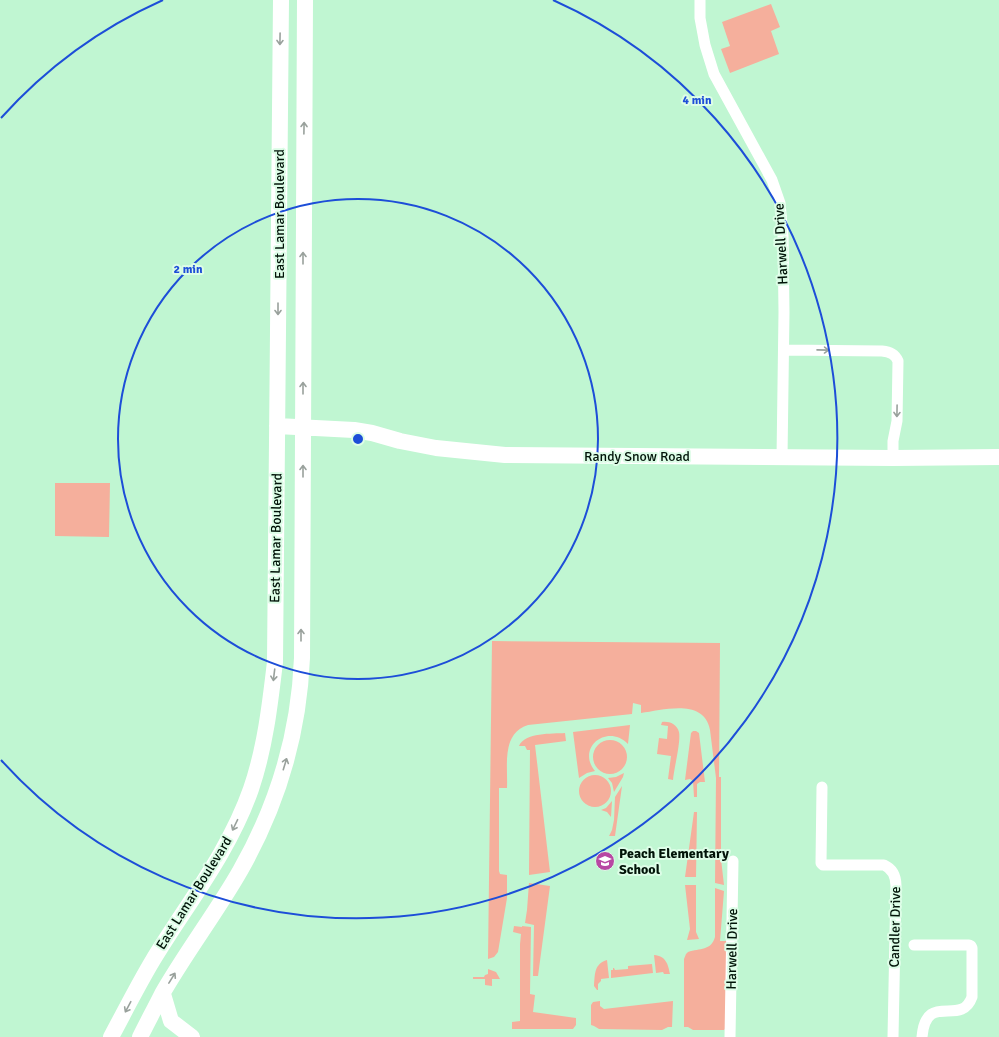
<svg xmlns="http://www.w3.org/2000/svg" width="999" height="1037" font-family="Signika,sans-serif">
<rect width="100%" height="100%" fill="#c0f6d2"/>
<path fill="#f5af9c" d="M771 4 780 27 771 31 779 54 730 73 721 49 730 46 722 22Z
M55 483H110L109 537 55 536Z
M492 641 720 643 719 777H721V859L724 885 715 883 716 778 710 730C704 698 664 710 641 713V705L633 703 632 714 528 725C501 734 508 765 507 788H499V871L500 874 507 875V898L498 952 494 957 488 959Z
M662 722C669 721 677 724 679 732 681 742 674 768 673 780L668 779 671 756 657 754 659 738 667 739 668 726 661 725Z
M630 725 628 744C607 723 576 748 595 771L587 773 579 778 573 732Z
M693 731H696L699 733 705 782H700L697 784V797H694L693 781 690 779 685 780 691 733Z
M565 733 566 741 535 745 550 872 529 875 530 750H527L525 746H519C525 732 552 734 565 733Z
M593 757a17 17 0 1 1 34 0a17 17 0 1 1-34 0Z
M624 773 623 777 614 792 612 783 608 778 616 777Z
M579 791a16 16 0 1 1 32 0a16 16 0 1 1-32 0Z
M622 786 615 836H609L612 830 614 820 615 797Z
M612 801 611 817 607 812 601 810 606 808Z
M694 812H697L696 877H685Z
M529 883 550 886 538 976H533L534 925 525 923 527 910Z
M685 885H696V932L699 939 687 940 690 929Z
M715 888 724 891 720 941H727L726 1028 724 1030H693L688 1027H684V959L686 954 688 952C700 948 711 951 715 937Z
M514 926 522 927V926L531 927 530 994 535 995 533 1012 576 1018V1025L573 1029H512V1022L520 1021V944L521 934 513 932Z
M654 955C666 956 668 964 670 974H664L663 972 656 973Z
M607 960 609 978 601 979V981L598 984V990H597L594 986C595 974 594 964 607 960Z
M652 964 653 973 611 978V970H613V968H614L615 970 628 969V966Z
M488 969 496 972 500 979H492V986L485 985V979H473V977H484L485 975 488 974Z
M600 1001V1006L604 1009 673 1001 672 1027H668L662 1030 599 1029 594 1026 591 1025V1005L593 1002Z"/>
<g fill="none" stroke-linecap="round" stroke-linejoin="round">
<path stroke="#fff" stroke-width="11" d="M700 0V18L705 45 714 74 772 180 780 203 783 236 784 312 782 458
M784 350 882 351C890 352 895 354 898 361L897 421 893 441V458
M822 787 821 863 823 865H884C893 869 896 877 896 886L893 1037
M914 945H969L971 946 972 948V997C961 1028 926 990 922 1037
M730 1037 733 861"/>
<path stroke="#fff" stroke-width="16" d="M277 426 354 430 372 433 400 441 436 448 505 455 893 458 999 457
M163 994 171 1021 192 1037
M111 1037C125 1011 138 985 153 960 187 904 229 852 251 789 265 748 270 705 275 662L281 0
M140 1037C147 1023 155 1008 162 994 186 952 216 913 240 871 277 806 299 733 302 658L305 0"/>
</g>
<defs><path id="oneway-shaft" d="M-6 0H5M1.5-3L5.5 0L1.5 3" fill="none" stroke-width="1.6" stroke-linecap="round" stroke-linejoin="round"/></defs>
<g stroke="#99a19c">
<use href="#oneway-shaft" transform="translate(280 39) rotate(91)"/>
<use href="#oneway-shaft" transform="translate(304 128) rotate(-89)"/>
<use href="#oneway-shaft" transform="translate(303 258) rotate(-90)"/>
<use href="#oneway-shaft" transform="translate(278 309) rotate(90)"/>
<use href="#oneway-shaft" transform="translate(823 350) rotate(1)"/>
<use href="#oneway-shaft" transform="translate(303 388) rotate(-90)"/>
<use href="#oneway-shaft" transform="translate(897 411) rotate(91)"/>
<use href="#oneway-shaft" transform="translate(303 471) rotate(-90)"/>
<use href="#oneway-shaft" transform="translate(301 635) rotate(-90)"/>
<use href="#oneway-shaft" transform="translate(274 675) rotate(97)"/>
<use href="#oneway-shaft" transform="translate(285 764) rotate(-73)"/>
<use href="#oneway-shaft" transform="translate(235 825) rotate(116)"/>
<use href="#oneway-shaft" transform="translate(172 978) rotate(-58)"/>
<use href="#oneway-shaft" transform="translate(128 1007) rotate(118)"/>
</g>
<g fill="none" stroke="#1d4ed8" stroke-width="2">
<circle cx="358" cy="439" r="240"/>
<path d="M1 118A480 480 0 0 1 163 0M553 0A480 480 0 1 1 1 760"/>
</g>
<defs>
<g id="school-disc" transform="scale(1)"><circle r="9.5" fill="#b847a3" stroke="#ddfde7"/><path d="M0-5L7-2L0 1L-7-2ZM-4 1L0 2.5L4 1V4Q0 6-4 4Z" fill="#fff"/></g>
</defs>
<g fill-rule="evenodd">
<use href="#school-disc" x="605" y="861"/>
</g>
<g text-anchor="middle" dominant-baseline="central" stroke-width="4" stroke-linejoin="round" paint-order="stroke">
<g font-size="14" fill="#011308" stroke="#ddfde7">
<text transform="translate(279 214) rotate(-90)">East Lamar Boulevard</text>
<text transform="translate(781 244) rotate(-93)">Harwell Drive</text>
<text x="637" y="456">Randy Snow Road</text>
<text transform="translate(276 538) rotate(-89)">East Lamar Boulevard</text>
<text transform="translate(194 893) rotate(-58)">East Lamar Boulevard</text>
<text transform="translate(895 927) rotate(-89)">Candler Drive</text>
<text transform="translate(732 949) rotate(-89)">Harwell Drive</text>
</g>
<g font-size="14" font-weight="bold" fill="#011308" stroke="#ddfde7" text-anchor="start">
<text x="619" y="853">Peach Elementary<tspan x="619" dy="16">School</tspan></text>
</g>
</g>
<circle cx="358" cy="439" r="6" fill="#1d4ed8" stroke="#ddfde7" stroke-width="2"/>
<g font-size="12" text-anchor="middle" font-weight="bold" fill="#1d4ed8" stroke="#ddfde7" stroke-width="4" stroke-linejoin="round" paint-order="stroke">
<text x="697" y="104">4 min</text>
<text x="188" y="273">2 min</text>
</g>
</svg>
